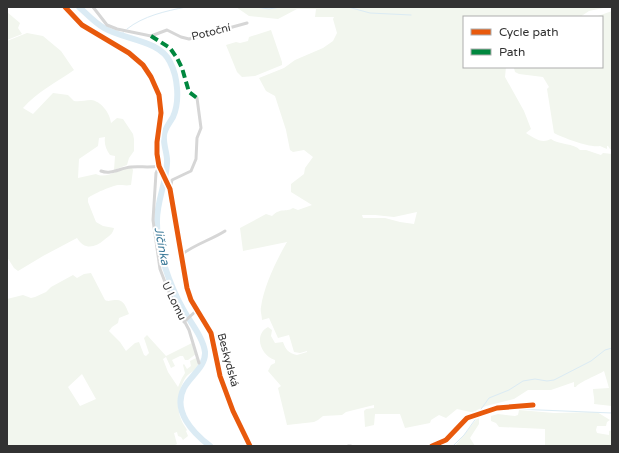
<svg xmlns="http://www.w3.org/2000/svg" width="619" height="453" font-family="'Varela Round',sans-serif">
<rect width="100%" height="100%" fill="#fff"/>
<path fill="#f2f6ee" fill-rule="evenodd" d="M236 7H608L589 11 580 17H464V67H506L505 77 524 111 531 129 526 133C534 138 541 144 551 139 559 145 574 143 580 150H586L601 155 603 153 612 154V406L594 404C595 399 593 394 593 389L609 388 604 371C598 375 579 382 576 387H574V382L551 390H528L514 399 486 406 477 410 475 413 457 409 446 418 439 415 431 420 430 423 405 428 400 414H375L374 425 365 427 364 411 366 409 374 408V405L346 412 342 415 323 416 318 420 314 422 287 425 278 388 281 386 268 371 271 365 275 363V360C261 356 253 335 268 327L272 330 271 336 275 343 283 342C286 350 288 353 297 355L307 352V351L300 353 294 352 289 335 278 338 269 318 262 320C262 316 260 311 261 307 264 286 276 261 287 242L243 251 240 228 266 214 272 216C281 207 285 213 293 208L298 210 312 205 291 192V184L304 174 305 168 313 157 304 150 293 152 290 150 286 130 275 96 266 91 259 78 284 68 295 60 323 48 333 41 337 33 333 19 334 17H315L316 9H297L278 19 249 16ZM417 212 414 224 400 222 385 218H363L362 215H375L394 217Z
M612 11V150L610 149 608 146H607V149L600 146C589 148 564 138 554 133L547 89 549 87 543 77 519 74 515 72 514 68 602 67V17H595Z
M7 12 20 23 18 28 22 34 7 40Z
M271 30 282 62V65L255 76 242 77 237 72 226 45 236 42 240 43 248 41 249 37Z
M27 33 43 36 61 51 74 70C57 82 37 92 23 108L33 114 53 93 68 95 74 101C80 102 85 100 91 100 101 101 110 113 111 123L117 118 123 119 133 134 134 139V151L129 158 127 165 114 170 115 156 110 155C106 149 104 144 105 137L99 138 98 146 79 159 78 178 96 174C107 180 120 167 132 168L133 170 131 185C126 186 123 185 118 185 111 186 93 194 88 198V202L96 222 103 226 114 228C113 234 109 236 104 240 95 248 84 250 77 238L43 256 18 271 14 268 7 257V41Z
M91 273 105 300C109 302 110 300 115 300 124 299 126 307 129 314L119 318 118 323 112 327 109 331 120 342 126 351 135 343 139 342 144 355 146 356 149 353 144 338 147 335 166 356 192 343 196 354 188 360H185L183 356H180L172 360 175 366 171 368 166 357 163 359 168 372 178 387 182 378 185 373 183 365 184 364 187 369 191 366 190 361 196 358 199 364C198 370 190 372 186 377 179 386 176 409 181 419 182 423 185 426 187 430L186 431 188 436 183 440 181 437 178 436 177 432 174 433 177 444 175 445V446H7V299L23 295 31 298 35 297 46 292 51 287 73 275 77 278 84 274ZM82 374 96 399 80 406 68 387Z
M519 410 554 413 597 412 610 420 607 422 606 426H597L596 430 597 433 609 435V431L612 430V446H545V429L500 427H499L496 423 491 421V416L498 414 515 416 518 415Z
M479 416V424L470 438 475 446H455Z"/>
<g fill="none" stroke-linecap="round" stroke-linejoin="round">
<path stroke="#dbebf4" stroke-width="1" d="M256 7 269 9 280 7
M348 7 370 13 411 15
M127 29C143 16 166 11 186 7
M120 35 125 31
M493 411 516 409 612 413
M479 412 489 398 509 390 523 381 535 379 547 381 554 380 591 361 605 350 612 348
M453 446 464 435 477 417"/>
<path stroke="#dbebf4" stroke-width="6" d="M79 7C87 14 95 23 104 28 124 40 160 40 170 62 178 77 180 102 173 117 169 124 164 129 164 136 163 145 168 155 167 163 166 184 156 203 157 223 157 250 170 286 183 309 190 322 203 337 205 352 206 367 190 376 184 388 172 411 193 433 210 446"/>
<path stroke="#d6d6d6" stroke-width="3" d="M93 7 107 25 117 29 151 36 167 30 181 37 189 39 247 23
M159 166 156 173 153 220 160 269 168 290 189 330 199 363
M101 171C111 175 120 168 131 167 140 166 149 168 159 166
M170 189 172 180 191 171 196 159 197 138 201 128 197 98
M181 255C195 244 211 240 225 231
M184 322 197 310
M348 446H351
M432 446 446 440 467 418 497 408 533 405"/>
<path stroke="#d6d6d6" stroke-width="3.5" d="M65 7 82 25 129 53 143 65 151 77 159 95 161 113 157 142V154L159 166 170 189 187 288 191 300 211 333 220 376 233 411 250 446"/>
<path stroke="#00873e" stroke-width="4" stroke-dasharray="8 4" stroke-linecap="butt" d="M151 36 170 48 177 58 182 68 189 92 197 98"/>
<g stroke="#fff" stroke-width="8">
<path id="cycleway" d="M65 7 82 25 129 53 143 65 151 77 159 95 161 113 157 142V154L159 166 170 189 187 288 191 300 211 333 220 376 233 411 250 446
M432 446 446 440 467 418 497 408 533 405"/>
</g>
<use href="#cycleway" stroke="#e8590c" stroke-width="5"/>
</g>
<g text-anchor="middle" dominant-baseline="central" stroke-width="4" stroke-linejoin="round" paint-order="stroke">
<g font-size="11" fill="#323232" stroke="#fff">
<text transform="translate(211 32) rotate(-14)">Potoční</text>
<text transform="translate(174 301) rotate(64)">U Lomu</text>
<text transform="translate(228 360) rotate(75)">Beskydská</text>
</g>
<g font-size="12" font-style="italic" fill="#3b7998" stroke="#fff">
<text transform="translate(162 246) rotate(79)">Jičínka</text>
</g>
</g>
<rect width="619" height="453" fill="none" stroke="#323232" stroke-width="16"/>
<rect x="463" y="16" width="140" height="52" fill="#ffffff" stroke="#adadad"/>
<rect x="471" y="29" width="20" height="6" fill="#e8590c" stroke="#adadad"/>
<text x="499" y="36" font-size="12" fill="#323232">Cycle path</text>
<rect x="471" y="49" width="20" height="6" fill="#00873e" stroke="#adadad"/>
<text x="499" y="56" font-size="12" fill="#323232">Path</text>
</svg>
